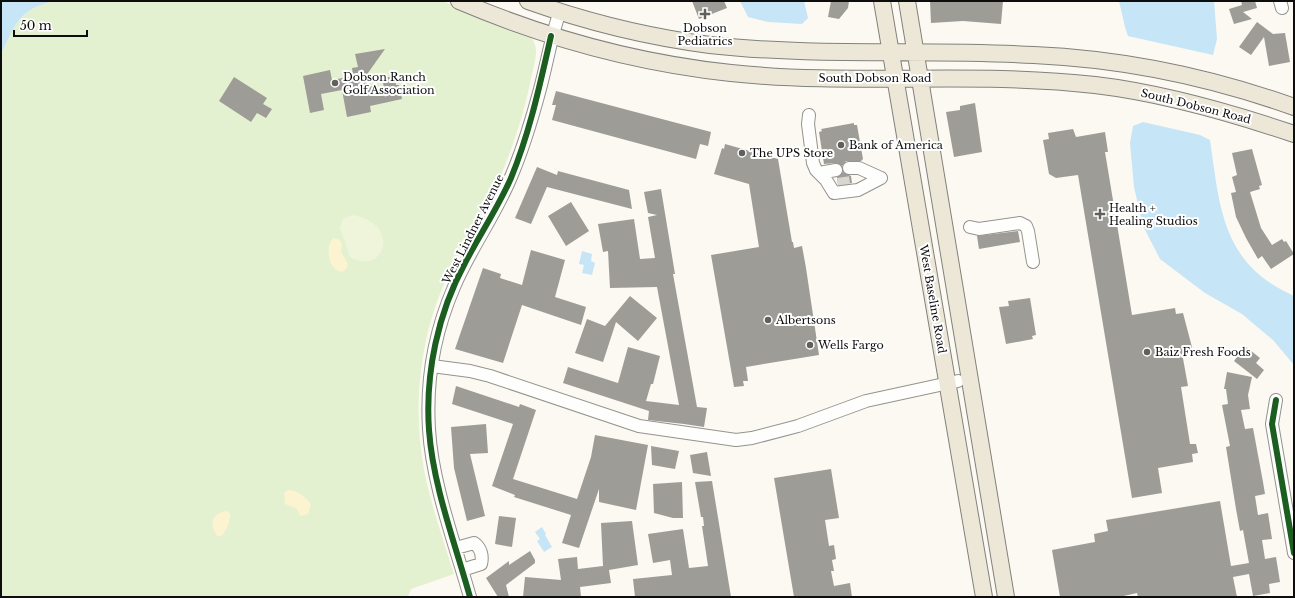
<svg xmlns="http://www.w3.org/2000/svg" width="1295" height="598" font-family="'Libre Baskerville',serif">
<rect width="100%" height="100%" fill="#fbf9f1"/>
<path fill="#e4f1d0" d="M53 1H442L528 35C541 45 535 60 532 74 523 120 507 167 485 208 474 229 461 248 451 269 422 327 413 394 422 458 428 497 442 536 454 574L411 589 408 597H1V54C16 24 17 11 53 1Z"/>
<path fill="#fcf3d1" d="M333 238 340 240 342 244 341 251C343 258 354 266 342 272 329 269 328 256 329 245Z
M288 490C299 491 304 496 311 504L308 514 301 516 296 508 285 504 284 493Z
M227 511 230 514C231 520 226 532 221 536H217C209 523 212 513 227 511Z"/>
<path fill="#eef5da" d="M352 215C402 223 385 277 350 257L340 227 343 219Z"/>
<path fill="#c6e5f7" d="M1 1H53C17 11 16 24 1 54Z
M740 1H804L808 18 802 24 768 22 748 17Z
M1119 1H1214L1217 39 1213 55 1128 36 1125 27Z
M1143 122 1200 135 1210 140C1220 209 1222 264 1294 296V365L1273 340 1242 314 1205 293 1160 259 1143 226 1134 187 1130 143 1133 126Z
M582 251 592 254 591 261 595 263 592 275 582 273 584 265 579 264Z
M542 527 546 534 545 535 552 547 544 552 537 541 540 539 535 532Z"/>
<path fill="#9e9c97" d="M692 1H724L727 8 699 19Z
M831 1H849L848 8 839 19 828 17Z
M930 1H1003L1001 24 963 21 931 23Z
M1241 1H1255L1257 8 1243 12 1252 19 1234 24 1229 9 1242 5Z
M1257 22 1273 34 1285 33 1290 62 1269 66 1264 37 1251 55 1239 47Z
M385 49 363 80 386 97 382 78 395 76 396 85H399L402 99 370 106 371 112 347 117 342 90 321 94 324 110 310 113 303 76 330 70 332 80 353 76 352 68 358 67 355 54Z
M234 77 267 98 263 104 272 109 266 118 257 113 251 122 219 101Z
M556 91 711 132 708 146 700 144 696 159 552 120 556 105H552Z
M975 103 982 152 954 157 946 112 960 110V106Z
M854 123V125H857L863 159 861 161H846L842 166 835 163 824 164 819 132 822 131 821 129Z
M1073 129 1076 137 1105 132 1108 152H1105L1132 315 1175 308 1176 314 1183 313 1193 351 1182 353 1188 386 1181 387 1190 444H1196L1198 453 1192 454 1193 462 1158 468 1162 493 1132 498 1078 175 1056 178 1049 174 1043 140 1049 139 1048 133Z
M725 144 778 159 792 242H793L794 248 802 246 806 268 819 355 746 367 748 381H743L744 386 734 387 711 255 759 247 749 184 714 174 722 148 724 149Z
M1252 149 1262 185 1259 186 1260 189 1250 192 1261 228 1272 245 1282 239 1284 242 1286 241 1294 254 1271 269 1262 256 1258 259 1246 238 1236 217 1231 193 1236 192 1232 177 1237 175 1232 153Z
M537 167 557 175 558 171 629 190 632 209 547 187 531 224 515 218Z
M843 172 851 176 852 183 838 185 837 177Z
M661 189 675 274H673L697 407 707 408 704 427 684 424V422V424L648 420 649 411 563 383 568 367 618 383 628 347 660 356 653 384H651L646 401 679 405 657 287 610 288 608 251 603 252 598 224 634 219 640 259 655 258 648 217 657 215 648 213 644 192Z
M571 202 589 231 566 246 548 216Z
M1018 231 1020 242 979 249 977 236Z
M531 250 565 260 555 297 586 307 581 325 522 305 503 363 455 349 483 268 501 274 500 278 522 285Z
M630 296 657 318 638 341 616 322 603 362 575 353 587 319 605 326Z
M1030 298 1036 335 1032 336 1033 339 1006 344 999 307 1009 306 1008 301Z
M1245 346 1260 358 1256 363 1264 370 1257 379 1234 361Z
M1227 372 1252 377 1248 395 1250 409 1241 410 1245 429 1253 428 1263 482 1265 494 1255 496 1258 515 1268 513 1272 539 1262 540 1265 559 1276 557 1280 582 1269 584 1270 593 1253 596 1249 574 1233 577 1237 597H1138L1137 593 1119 597H1060L1052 550 1095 542 1094 534 1108 531 1106 520 1220 501 1231 566 1249 563 1243 530 1240 531 1236 509 1226 447 1230 446 1222 405 1228 404 1226 389H1224Z
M456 386 519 407 520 404 536 410 513 479 577 499 591 457 595 435 648 445 636 510 599 502V489L579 548 562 543 571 515 514 497 515 495 492 486 513 424 452 404Z
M486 424 488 453 470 454 485 516 467 521 454 468 451 427Z
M651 446 679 451 675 469 652 465Z
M707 452 711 476 693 473 690 455Z
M831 469 839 518 825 520 829 546 834 545 836 559 832 560 834 571H831L834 586 850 583 852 597H794L774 478Z
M712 481 731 597H635L633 579 672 575 670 560 653 563 648 534 683 529 689 568 708 566 702 526H704L703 517H701L695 482Z
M682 482 683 518H673L654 513 653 484Z
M499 516 516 518 512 547 495 544Z
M632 521 638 565 609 570 611 583 580 587 581 597H523L525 577 561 580 558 559 577 557 578 569 603 566 601 523Z
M530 551 535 560V563L506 585 509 597H498L486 578 509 561V565Z"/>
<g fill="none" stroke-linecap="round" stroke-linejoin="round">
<path stroke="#d7d6cf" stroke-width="12" stroke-dasharray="12 6" stroke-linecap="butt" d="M838 184 852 182"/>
<g stroke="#949390" stroke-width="14">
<path id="minor" d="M1280 1 1282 8
M809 115 808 124 813 163 816 170 826 180 834 193 858 190 881 178
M849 168H859L881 178
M819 173 836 170
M970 227 979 229 1020 223 1026 226 1028 231 1033 262
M432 366 470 371 490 376 639 426 736 440 752 438 798 426 866 401 958 381
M1276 400 1272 424 1294 553
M456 548 474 543C481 548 483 556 481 564L462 570
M470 597C455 544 432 483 429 429 426 381 435 331 454 287 470 249 495 216 511 177 523 149 532 119 540 89 547 63 551 37 560 11"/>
</g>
<g stroke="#81817d" stroke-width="18">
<path id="major" d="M459 1C546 38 637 63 731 73 852 86 974 71 1095 85 1163 93 1229 112 1294 134
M528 1C587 22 648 37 710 45 818 57 926 49 1034 55 1123 59 1210 77 1294 107
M882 1 984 597
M907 1 1006 597"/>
</g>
<use href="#minor" stroke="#fefefd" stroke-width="12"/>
<use href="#major" stroke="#ede7d8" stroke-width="16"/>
<g stroke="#fff" stroke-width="8">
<path id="cycleway" d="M1276 400 1272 424 1294 553
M470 597C455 543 433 486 429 430 425 373 438 313 465 263 480 234 498 208 511 178 530 132 540 84 551 36"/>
</g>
<use href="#cycleway" stroke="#1b5e20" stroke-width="6"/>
</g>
<g fill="#60605d" stroke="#fff" stroke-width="1.5">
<path d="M703 8h4v4h4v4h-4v4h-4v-4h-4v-4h4z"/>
<circle cx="335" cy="83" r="4"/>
<circle cx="841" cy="145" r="4"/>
<circle cx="742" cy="153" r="4"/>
<path d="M1098 208h4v4h4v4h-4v4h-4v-4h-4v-4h4z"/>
<circle cx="768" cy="320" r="4"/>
<circle cx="810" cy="345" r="4"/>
<circle cx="1147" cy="352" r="4"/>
</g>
<g text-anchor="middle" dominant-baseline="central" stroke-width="4" stroke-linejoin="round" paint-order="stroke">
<g font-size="11" fill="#0d0d0d" stroke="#fff" text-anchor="start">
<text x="705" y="28" text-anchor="middle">Dobson<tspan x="705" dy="13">Pediatrics</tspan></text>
<text x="343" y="77">Dobson Ranch<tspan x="343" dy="13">Golf Association</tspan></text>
<text x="849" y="145">Bank of America</text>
<text x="750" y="153">The UPS Store</text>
<text x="1109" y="208">Health +<tspan x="1109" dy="13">Healing Studios</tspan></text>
<text x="776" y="320">Albertsons</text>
<text x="818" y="345">Wells Fargo</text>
<text x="1155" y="352">Baiz Fresh Foods</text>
</g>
<g font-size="11" fill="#0d0d0d" stroke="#fff">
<text x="875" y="78">South Dobson Road</text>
<text transform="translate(1196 106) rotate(14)">South Dobson Road</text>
<text transform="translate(473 229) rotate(-63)">West Lindner Avenue</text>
<text transform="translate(933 299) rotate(80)">West Baseline Road</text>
</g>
</g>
<rect width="1295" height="598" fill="none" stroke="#0d0d0d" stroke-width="4"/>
<path d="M14 30v6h73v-6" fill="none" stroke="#0d0d0d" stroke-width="2"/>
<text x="20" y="30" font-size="12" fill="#0d0d0d" stroke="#ffffff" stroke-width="3" paint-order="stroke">50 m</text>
</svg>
